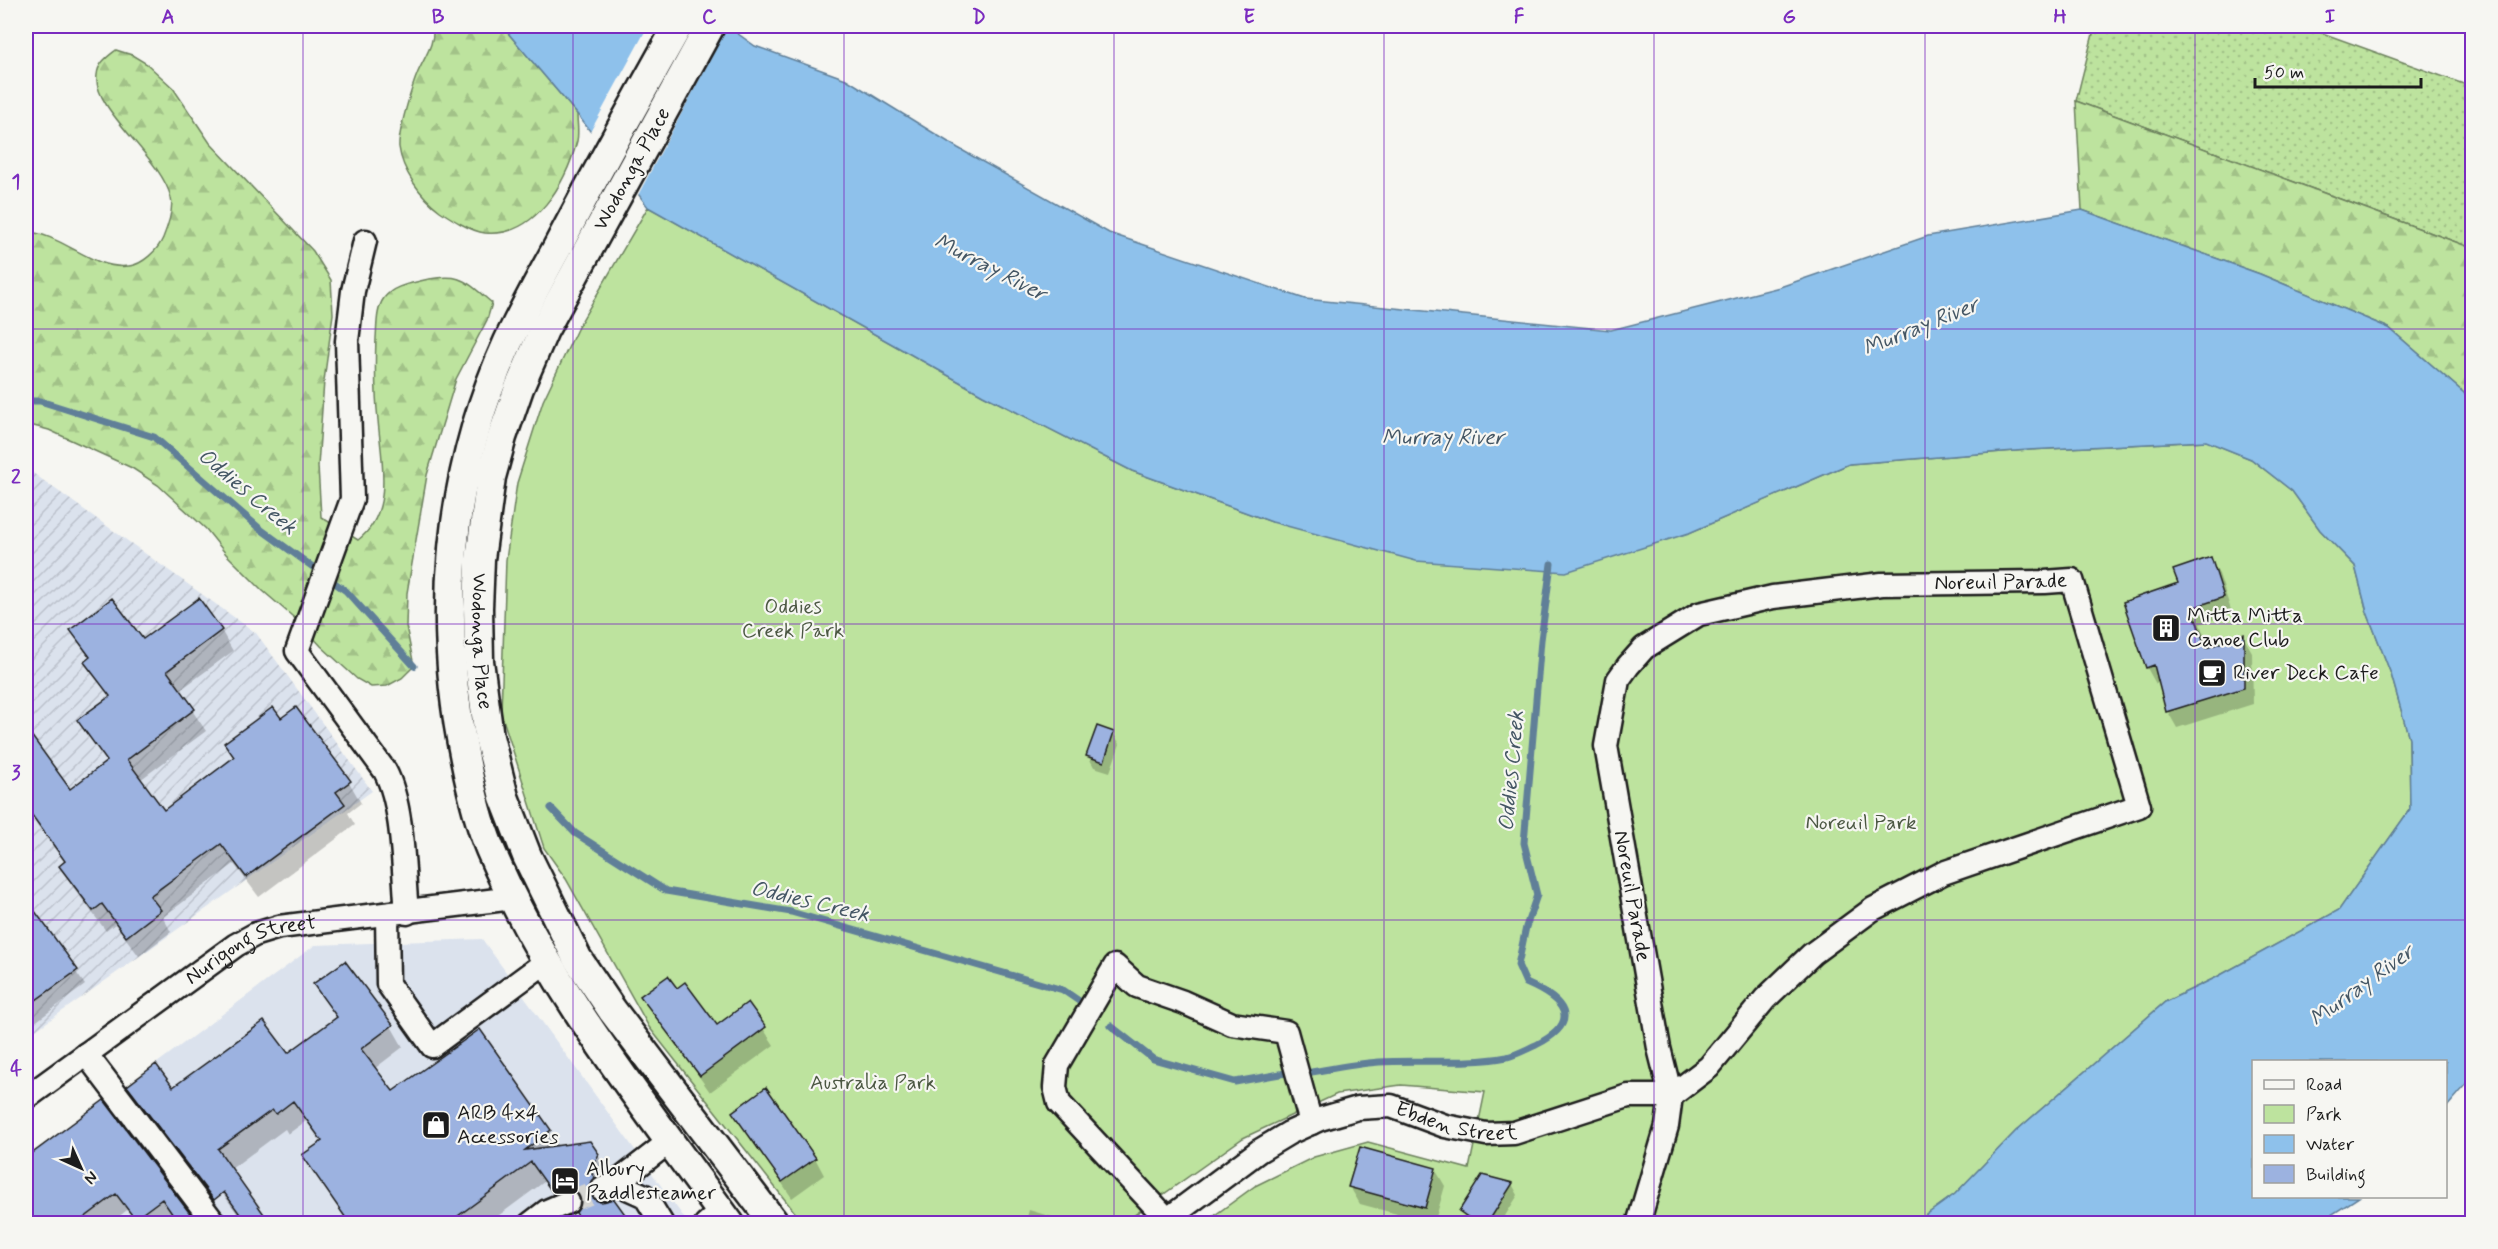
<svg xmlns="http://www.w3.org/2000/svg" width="2498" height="1249" font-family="Mynerve,sans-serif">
<defs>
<pattern id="industrial-furrows" width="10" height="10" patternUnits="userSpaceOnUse" patternTransform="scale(1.5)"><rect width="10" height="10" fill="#dbe2ed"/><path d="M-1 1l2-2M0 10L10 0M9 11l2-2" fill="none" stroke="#bbc1cb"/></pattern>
<pattern id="grass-dots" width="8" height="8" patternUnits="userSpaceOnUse" patternTransform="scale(1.5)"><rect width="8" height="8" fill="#bde39e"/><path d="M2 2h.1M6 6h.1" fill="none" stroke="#a2c288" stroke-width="1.8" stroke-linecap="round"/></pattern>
<pattern id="forest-firs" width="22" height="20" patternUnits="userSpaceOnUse" patternTransform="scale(1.5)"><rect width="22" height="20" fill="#bde39e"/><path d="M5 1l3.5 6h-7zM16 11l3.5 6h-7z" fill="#a2c288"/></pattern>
</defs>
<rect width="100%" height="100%" fill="#f6f6f2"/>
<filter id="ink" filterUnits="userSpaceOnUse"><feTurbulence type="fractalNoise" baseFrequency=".0167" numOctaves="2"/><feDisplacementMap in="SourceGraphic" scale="12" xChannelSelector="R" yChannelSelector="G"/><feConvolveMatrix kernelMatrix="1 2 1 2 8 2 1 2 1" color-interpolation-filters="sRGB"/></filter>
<g filter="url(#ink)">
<path fill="#dbe2ed" d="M482 939 688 1223 26 1224V1161L315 945Z"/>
<path fill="url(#industrial-furrows)" d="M26 468 256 633 372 791 26 1037Z"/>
<path fill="url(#grass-dots)" stroke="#6c805d" stroke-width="1.5" d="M2095 26H2303L2472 87V248L2076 101Z"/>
<path fill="url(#forest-firs)" stroke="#6c805d" stroke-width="1.5" d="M433 26H502L577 114C577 123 579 133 577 141 566 183 535 238 485 233 470 231 452 219 440 211 421 197 402 171 399 147 398 132 412 86 418 72 425 56 435 44 433 26Z
M116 50 132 55 147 64 173 88 210 143 313 251 331 280 333 314 324 381 318 466 321 517 358 540C395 512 381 459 378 420 375 393 375 365 376 338 377 326 376 309 384 298 392 287 407 284 420 281 459 272 463 278 492 303L487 320 456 379 427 475 407 593 406 626 414 666 402 678 387 686 371 687 357 679 321 646 299 622 263 591 226 554 206 529 158 485 132 468 49 430 26 424V232C62 233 92 271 129 266 142 265 158 250 163 238 167 228 174 209 171 198 162 158 92 109 97 75 98 63 107 57 116 50Z
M2076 101 2472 248V405L2464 393 2389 328 2260 274 2082 210Z"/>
<path fill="#bde39e" stroke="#6c805d" stroke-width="1.5" d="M648 207 983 395 1132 471 1272 522 1689 533 1849 464 2028 450 2207 441 2251 459 2292 491 2320 530 2355 566 2367 612 2391 674 2409 738 2410 809 2339 910 2215 978 2165 1002 2016 1131 1955 1194 1915 1223H1204L1255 1186 1314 1157 1368 1142 1469 1169 1485 1092 1401 1085 1337 1094 1243 1138 1123 1223 804 1224 649 1027 566 879 544 848 501 713 506 560 517 483 543 401 578 327Z"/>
<path fill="#8ec1eb" stroke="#607f98" stroke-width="1.5" d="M502 26H727L755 46 846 79 958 148 1109 233 1305 299 1611 330 1780 287 1928 236 2082 210 2260 274 2389 328 2464 393 2472 405V1078L2446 1108V1062H2254V1196L2359 1197 2319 1223H1915L1955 1194 2016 1131 2165 1002 2215 978 2339 910 2410 809 2409 738 2391 674 2367 612 2355 566 2320 530 2292 491 2251 459 2206 441 2028 450 1849 464 1689 533 1566 572 1416 561 1272 522 1132 471 983 395 648 207 577 114Z"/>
<path fill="#f6f6f2" d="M648 26H728L637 197 589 134Z"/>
<path fill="#0003" d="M2210 559 2219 574 2232 613 2200 624 2209 648 2243 636 2252 652 2253 704 2177 728 2168 712 2160 682 2156 684 2147 668 2125 603 2180 584Z
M72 630 143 641 221 630 233 651 179 691 206 731 140 780 164 812 235 759 226 744 281 720 295 709 349 782 361 803 348 813 355 825 259 897 234 864 163 917 171 932 139 956 115 924 106 931 73 887 61 866 65 863 26 809V745L32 740 70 791 107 763 79 721 110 698 86 662 90 659Z
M1113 733 1120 744 1110 772 1094 767 1088 756Z
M26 901 85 985 26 1029Z
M315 984 391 1026 403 1047 374 1069 392 1093 480 1031 559 1147 598 1155 610 1176 601 1192 606 1200 603 1203 630 1224H574L581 1218 579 1209 566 1212 544 1182 487 1224H349L304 1156 322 1143 306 1121 288 1134 285 1129 231 1169 268 1224H245L185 1142 174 1150 141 1107 129 1086 172 1089 288 1055 337 1019Z
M676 990 716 1028 747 1004 774 1045 710 1092 642 996Z
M104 1102 196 1224H137L127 1210 110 1224H26V1161Z
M734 1112 815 1158 824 1175 792 1198Z
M1435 1169 1445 1186 1434 1224 1360 1204 1350 1187Z
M1512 1184 1518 1195 1500 1224 1467 1222 1461 1211Z
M1029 1210 1069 1222 1070 1224H1025Z"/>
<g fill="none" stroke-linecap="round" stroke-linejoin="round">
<path stroke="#607f98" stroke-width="7" d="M26 401H40L154 437 259 528 346 591 414 666
M551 808 575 833 666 891 791 912 1063 990 1079 1001
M1111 1026 1153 1059 1235 1082 1286 1073
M1306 1073C1330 1069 1354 1064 1379 1062 1420 1059 1466 1065 1507 1057 1516 1055 1527 1049 1536 1045 1583 1021 1565 1000 1526 983L1518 965 1526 927 1537 895 1524 843 1541 640 1551 564"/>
</g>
<path fill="#9cb2e0" stroke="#1c1c1c" stroke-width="1.5" d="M2211 557 2224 597 2192 608 2206 648 2244 634V688L2166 712 2154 665 2146 668 2123 602 2178 583 2173 570Z
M112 598 143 639 199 598 222 630 167 671 195 709 127 760 164 810 234 757 224 743 273 707 281 718 296 707 351 781 336 792 345 804 246 877 221 844 150 896 161 910 126 937 102 904 93 911 59 866 65 861 26 807V728L70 789 107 761 77 720 110 696 84 662 90 657 70 630Z
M1097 726 1114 732 1104 762 1086 756Z
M26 899 78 970 26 1007Z
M345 961 393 1025 361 1049 393 1091 480 1029 551 1130 525 1150 590 1141 599 1154 590 1171 595 1178 589 1187 590 1195 600 1202 614 1199 632 1224H584L576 1213 581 1203 577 1192 569 1189 560 1191 558 1189 553 1193 531 1162 447 1224H350L302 1155 322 1141 293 1101 276 1114 272 1110 218 1149 266 1217 257 1224H247L224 1192 214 1200 127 1086 156 1064 173 1087 264 1021 288 1053 337 1017 313 984Z
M668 976 677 988 685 982 717 1025 748 1002 766 1027 700 1076 640 996Z
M766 1087 816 1158 782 1182 732 1112Z
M104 1100 198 1224H179L162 1199 135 1219 116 1194 76 1224H26V1158Z
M1360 1147 1436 1168 1425 1208 1348 1187Z
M1482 1175 1513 1183 1487 1224H1478L1459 1211Z"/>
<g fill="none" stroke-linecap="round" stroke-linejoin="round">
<path stroke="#d5d5d2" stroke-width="22" stroke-dasharray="22 11" stroke-linecap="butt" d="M568 1202 602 1189"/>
<g stroke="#1c1c1c" stroke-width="27">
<g id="minor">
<path d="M365 241 353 291 347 341 352 499 297 651 385 771C404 807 403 871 407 913"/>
<path d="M387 915 388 984 432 1046 547 961"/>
<path d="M86 1054 215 1224"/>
<path id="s1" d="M26 1098 236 945 256 934 279 927 513 898"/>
<path d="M616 1183 645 1196 662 1224"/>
<path d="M602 1189 616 1183 670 1141"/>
<path d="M1167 1219 1059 1103 1055 1087 1057 1065 1115 966 1137 986 1183 1002 1232 1024 1286 1032 1311 1123"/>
<path d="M530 1224 547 1211 568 1202"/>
<path d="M706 1224 721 1211"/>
<path id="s2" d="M1161 1224 1259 1151 1289 1133 1320 1119 1358 1108 1391 1106 1445 1126 1486 1134 1514 1133 1628 1096H1671"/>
<path id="s3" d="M1638 1224 1667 1126 1671 1096 1659 1048 1606 746 1618 680 1628 666 1644 648 1699 614 1773 597 1882 584 2045 582 2072 580 2139 806 1943 873 1873 909 1812 954 1765 999 1709 1067 1671 1096"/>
</g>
</g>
<g stroke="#1c1c1c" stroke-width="33">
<g id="major">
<path d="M678 26C637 99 596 173 557 248 540 279 523 310 508 342 448 473 436 619 465 759 471 789 478 820 490 849 548 987 643 1103 730 1224"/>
<path id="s4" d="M710 26 544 330 519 388 502 437 491 477 480 559 478 608 479 661 489 737 504 797 527 856 577 958 612 1010 775 1224"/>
</g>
</g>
<use href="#minor" stroke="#f6f6f2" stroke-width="22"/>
<use href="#major" stroke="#f6f6f2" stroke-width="28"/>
</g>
</g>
<path fill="none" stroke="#7b2cbf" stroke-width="1.5" stroke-opacity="0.55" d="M303 26V1224M573 26V1224M844 26V1224M1114 26V1224M1384 26V1224M1654 26V1224M1925 26V1224M2195 26V1224M26 329H2472M26 624H2472M26 920H2472"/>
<defs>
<g id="building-square" transform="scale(1.5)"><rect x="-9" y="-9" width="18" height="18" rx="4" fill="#1c1c1c" stroke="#f6f6f2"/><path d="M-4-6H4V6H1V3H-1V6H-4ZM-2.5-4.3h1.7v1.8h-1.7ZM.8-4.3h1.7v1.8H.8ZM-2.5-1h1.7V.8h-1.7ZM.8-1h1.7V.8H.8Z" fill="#fff"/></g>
<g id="cafe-square" transform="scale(1.5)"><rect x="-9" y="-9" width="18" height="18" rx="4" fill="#1c1c1c" stroke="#f6f6f2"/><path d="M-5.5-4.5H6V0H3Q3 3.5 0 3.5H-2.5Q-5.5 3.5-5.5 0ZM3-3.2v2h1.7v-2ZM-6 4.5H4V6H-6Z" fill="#fff"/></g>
<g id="shop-square" transform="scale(1.5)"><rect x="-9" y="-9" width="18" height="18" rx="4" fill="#1c1c1c" stroke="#f6f6f2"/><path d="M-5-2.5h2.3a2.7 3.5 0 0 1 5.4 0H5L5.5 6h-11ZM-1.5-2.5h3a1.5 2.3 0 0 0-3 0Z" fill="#fff"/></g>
<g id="hotel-square" transform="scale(1.5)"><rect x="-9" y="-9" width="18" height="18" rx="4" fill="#1c1c1c" stroke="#f6f6f2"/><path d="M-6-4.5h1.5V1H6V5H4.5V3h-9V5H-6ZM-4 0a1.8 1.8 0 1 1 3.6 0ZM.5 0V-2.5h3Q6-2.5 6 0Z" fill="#fff"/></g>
</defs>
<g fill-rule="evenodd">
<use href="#building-square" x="2166" y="628"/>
<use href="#cafe-square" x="2212" y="673"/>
<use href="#shop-square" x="436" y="1125"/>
<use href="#hotel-square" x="565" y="1181"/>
</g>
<g text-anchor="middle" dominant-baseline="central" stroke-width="4.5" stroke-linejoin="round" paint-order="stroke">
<g font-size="21" fill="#1c1c1c" stroke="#f6f6f2">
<text transform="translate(632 169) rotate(-61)">Wodonga Place</text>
<text stroke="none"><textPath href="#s3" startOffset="966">Noreuil Parade</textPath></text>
<text stroke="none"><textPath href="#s4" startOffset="668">Wodonga Place</textPath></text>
<text transform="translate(1632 896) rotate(80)">Noreuil Parade</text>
<text stroke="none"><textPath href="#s1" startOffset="272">Nurigong Street</textPath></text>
<text stroke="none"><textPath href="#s2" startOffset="332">Ebden Street</textPath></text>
</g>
<g font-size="21" fill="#4c5843" stroke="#f6f6f2">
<text x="793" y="607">Oddies<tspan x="793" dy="24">Creek Park</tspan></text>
<text x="1861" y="823">Noreuil Park</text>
<text x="873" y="1083">Australia Park</text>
</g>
<g font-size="21" fill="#1c1c1c" stroke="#f6f6f2" text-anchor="start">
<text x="2187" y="616">Mitta Mitta<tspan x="2187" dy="24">Canoe Club</tspan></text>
<text x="2233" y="673">River Deck Cafe</text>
<text x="457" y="1113">ARB 4x4<tspan x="457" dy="24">Accessories</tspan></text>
<text x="586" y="1169">Albury<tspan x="586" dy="24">Paddlesteamer</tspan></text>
</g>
<g font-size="22" font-style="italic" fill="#445664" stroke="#f6f6f2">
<text transform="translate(990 268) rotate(27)">Murray River</text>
<text transform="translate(1921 327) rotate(-22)">Murray River</text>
<text x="1443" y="438">Murray River</text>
<text transform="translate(247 492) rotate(40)">Oddies Creek</text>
<text transform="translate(1512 771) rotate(-85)">Oddies Creek</text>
<text transform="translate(810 902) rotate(13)">Oddies Creek</text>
<text transform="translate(2362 986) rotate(-36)">Murray River</text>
</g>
</g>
<rect width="2498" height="1249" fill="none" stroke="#f6f6f2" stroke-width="66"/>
<rect x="2252" y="1060" width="195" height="138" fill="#f6f6f2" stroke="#9f9f9c" stroke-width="1.5"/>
<rect x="2264" y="1080" width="30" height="9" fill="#f6f6f2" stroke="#9f9f9c" stroke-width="1.5"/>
<text x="2306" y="1090" font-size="18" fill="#1c1c1c">Road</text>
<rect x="2264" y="1105" width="30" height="18" fill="#bde39e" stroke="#9f9f9c" stroke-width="1.5"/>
<text x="2306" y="1120" font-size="18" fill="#1c1c1c">Park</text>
<rect x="2264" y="1135" width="30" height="18" fill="#8ec1eb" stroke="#9f9f9c" stroke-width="1.5"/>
<text x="2306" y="1150" font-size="18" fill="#1c1c1c">Water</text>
<rect x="2264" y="1165" width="30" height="18" fill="#9cb2e0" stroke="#9f9f9c" stroke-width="1.5"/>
<text x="2306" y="1180" font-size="18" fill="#1c1c1c">Building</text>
<g transform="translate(81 1168) rotate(135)" stroke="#f6f6f2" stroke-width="4.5" paint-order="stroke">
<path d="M0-4.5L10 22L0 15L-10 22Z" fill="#1c1c1c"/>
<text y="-9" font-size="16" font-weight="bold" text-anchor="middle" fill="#1c1c1c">N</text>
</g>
<path d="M2255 78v9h166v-9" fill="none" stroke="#1c1c1c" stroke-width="3"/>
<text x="2264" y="78" font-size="18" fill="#1c1c1c" stroke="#f6f6f2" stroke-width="4.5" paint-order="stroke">50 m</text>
<rect x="33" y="33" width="2432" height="1183" fill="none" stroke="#7b2cbf" stroke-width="2"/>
<g font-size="20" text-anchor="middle" font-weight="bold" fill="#7b2cbf">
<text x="168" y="23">A</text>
<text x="438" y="23">B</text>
<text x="709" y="23">C</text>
<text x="979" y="23">D</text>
<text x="1249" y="23">E</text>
<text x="1519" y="23">F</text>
<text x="1789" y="23">G</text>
<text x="2060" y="23">H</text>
<text x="2330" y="23">I</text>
<text x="16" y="188">1</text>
<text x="16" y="483">2</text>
<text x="16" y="779">3</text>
<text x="16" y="1075">4</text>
</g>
</svg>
